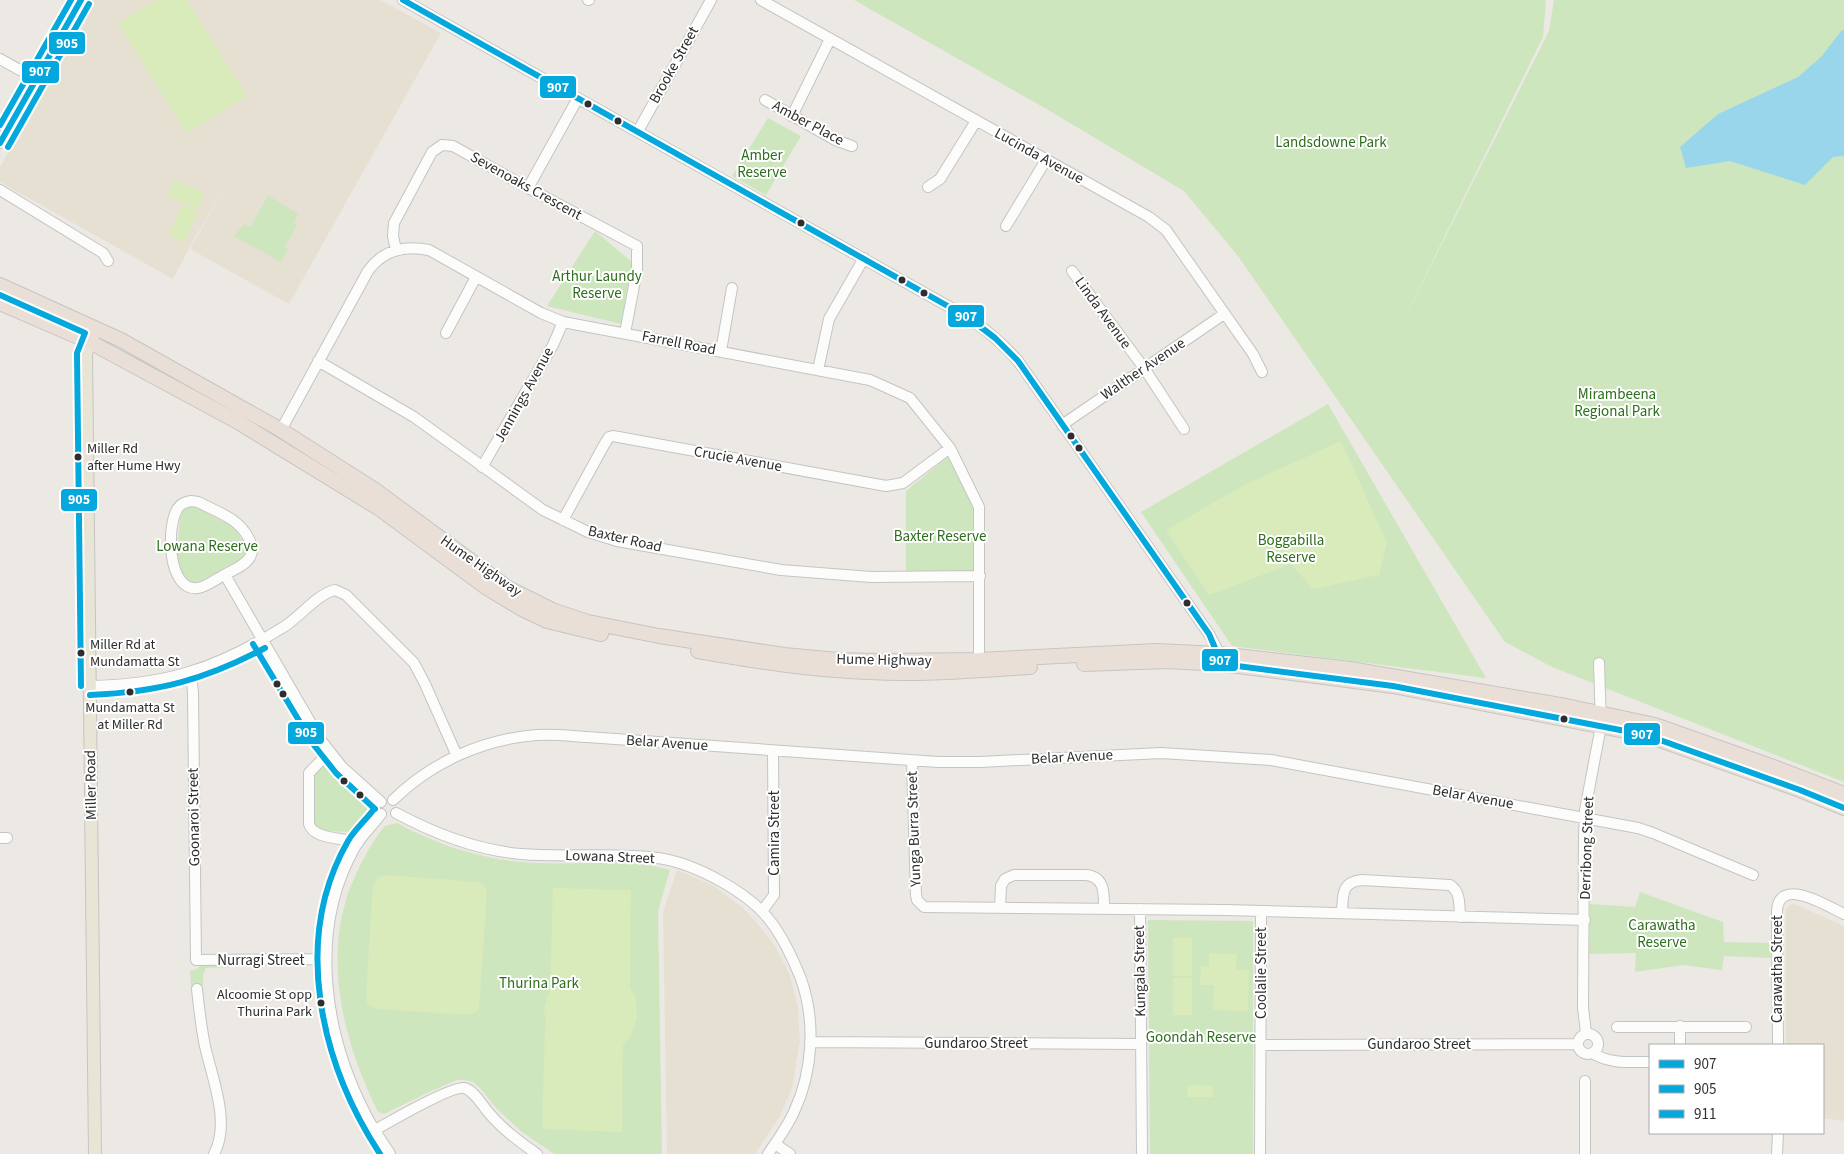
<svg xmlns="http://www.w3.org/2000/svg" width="1844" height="1154" font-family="'Source Sans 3',sans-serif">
<rect width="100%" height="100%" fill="#ece8e4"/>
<path fill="#e6e0d3" d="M94 0H380L441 33 289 304 190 249 229 180 192 243 173 279 0 182V167Z
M677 870 712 885 742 907 756 922 775 946 789 973 794 991 798 1008 800 1041 792 1088 780 1116 755 1154H667L663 912Z
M1792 903 1844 926V1121L1823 1118V1045H1786V909Z"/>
<path fill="#cee6be" d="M854 0H1546L1543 37 1397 333 1549 31 1554 0H1844V782L1552 667 1505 642 1238 256 1184 191 1043 107Z
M768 118 801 136 766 195 732 176Z
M268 195 298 214 294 223 297 225 285 247 288 250 281 262 234 236 244 224 250 227Z
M595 231 632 262 621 324 547 306Z
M1328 404 1486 678 1232 646 1141 512Z
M948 457 970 498 975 512 976 572 906 571V491Z
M187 507H196L234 527 248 549 243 558 199 583C187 583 179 570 177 559L180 516 182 511Z
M330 763 334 764 374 806 373 812 358 830 354 832 320 831 314 825 312 777 323 764Z
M397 823C441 847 490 862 540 863 583 865 629 858 670 870L658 911 662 1154H554L522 1132 498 1110 479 1087 473 1082 465 1080H457L429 1092 384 1114 378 1112C346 1048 324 968 347 897 349 888 354 880 357 872 365 856 373 840 385 826Z
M1640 892 1723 922 1724 942 1771 943V958L1724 956 1722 970 1683 965 1635 972 1636 953 1589 954 1590 904 1635 907Z
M1148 920 1253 921V1154H1150Z
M201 965H229V967L206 968 203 975V986L191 987 190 971 197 969Z"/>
<path fill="#d9eabb" d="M156 0H187L247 96 187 133 118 23Z
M174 180 205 193 198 209 167 196Z
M182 204 198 211 184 243 169 236Z
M1341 441 1387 543 1379 575 1313 589 1291 564 1209 595 1166 530 1246 484Z
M386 875 478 882 483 884 487 892 479 1010 469 1015 377 1009C369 1007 366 1003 366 996L373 885 378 877Z
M553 888 631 890 630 987 636 999 637 1017 632 1034 623 1045 622 1132 542 1129 545 1028 546 1026 544 1008 550 989Z
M1173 938H1192V976H1173Z
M1209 953 1237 954 1236 970H1249L1248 1011 1213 1010 1214 985H1200L1201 966H1209Z
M1173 978H1192V1015H1173Z
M1188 1085 1213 1086V1097H1187Z"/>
<path fill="#99d6ec" d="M1844 30V156L1833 157 1805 185 1730 161 1686 168 1680 147 1718 114 1798 77 1822 56 1841 31Z"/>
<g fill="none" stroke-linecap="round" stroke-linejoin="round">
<g stroke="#c5c4c5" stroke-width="12">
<path id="minor" d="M403 0 969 318C988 331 1003 344 1018 361L1209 634 1216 647 1220 660
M588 0H589
M761 0 1149 217 1166 230 1253 354 1262 372
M0 59 36 79
M765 100 835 140 852 146
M792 116 830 39
M638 131 711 0
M0 143 81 0
M928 187 940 179 976 121
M528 188 578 98
M0 190 103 253 108 261
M1006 226 1046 160
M396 250 393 236 394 223 432 152 442 145 453 146 528 188 637 246V270L625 333
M1072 271 1144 368 1184 429
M446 333 476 277
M721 351 732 288
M318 361 414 417 543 510 588 532 617 541 781 570 871 577 980 576
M818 370 829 319 864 258
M1062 425 1224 314
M281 430 368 271C383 250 404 245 429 250L541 313 563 322 870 380 910 398 950 448 979 507V660
M482 467 553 345 563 322
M191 501 198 502C217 512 239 518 249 539 252 545 254 551 250 557 245 566 231 571 222 576 215 580 206 587 198 588 167 592 166 525 178 508 181 503 186 502 191 501Z
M563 520 604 445 609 437 613 436 886 486 903 483 950 448
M225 575 320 739 342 767 381 802
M191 673 193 693 196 960 326 959
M90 686C167 685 217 668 282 628 299 618 317 594 335 590L346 595 414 663 425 684 457 756
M329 752 309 773V824C314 840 343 837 358 843
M912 761 916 895 917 900 924 907 1226 910 1585 920
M393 800C432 762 483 739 537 735 554 734 571 736 587 737L938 762H980L1161 753 1271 760 1638 828 1653 833 1753 875
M396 813C435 834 477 850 521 854 567 858 612 852 658 858 694 863 749 892 771 922 784 939 793 959 801 979 816 1021 813 1071 794 1112 787 1127 777 1141 768 1154
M381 814C373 825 362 835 355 847 308 930 324 1034 366 1115 373 1129 382 1141 390 1154
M0 838H7
M1000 908 1001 886 1005 879 1014 875H1086C1105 877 1104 893 1104 909
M1140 909 1142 1154
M762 911 774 895 773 751
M1342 913C1343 895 1341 882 1362 880L1450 885C1461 892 1459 905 1460 917
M197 989C199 1008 201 1027 205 1046 212 1078 231 1123 214 1154
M1680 1026V1045
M1617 1027H1746
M1586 1033 1583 1007 1584 837 1585 810 1601 726 1599 663
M1578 1044a10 10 0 1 1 20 0a10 10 0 1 1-20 0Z
M810 1042 1141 1044
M1261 1045 1577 1044
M1778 1045 1777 910C1780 876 1827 906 1844 914
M1592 1053C1610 1064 1630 1062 1650 1062
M375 1130C389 1122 452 1086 464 1088 474 1090 482 1105 488 1112 502 1129 520 1142 537 1154
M775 1144 790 1154
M1260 1154 1261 912
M1585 1154V1081
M1777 1154 1778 1133"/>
</g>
<g stroke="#c6c5c4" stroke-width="14">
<path id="major" d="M95 1154 86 353 96 328"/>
</g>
<g stroke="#c6c5c4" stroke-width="16">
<path id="highway" d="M0 285 121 340 281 430 375 490 508 588 552 610 588 622 659 636 784 655 838 660 878 661 979 660 1156 651 1219 654 1350 669 1566 706 1655 725 1771 766 1844 794
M0 303 90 342 238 422 380 509 487 588 522 609 547 621 601 634
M698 651C755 661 811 670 869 672 923 675 977 670 1030 667
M1084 664 1167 661 1222 664 1393 686 1646 735 1800 790 1844 808"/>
</g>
<use href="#minor" stroke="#fcfcfb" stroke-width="10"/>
<use href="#major" stroke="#e8e4d6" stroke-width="12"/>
<use href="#highway" stroke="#eadfd6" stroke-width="14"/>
<g stroke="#fff" stroke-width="10">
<path id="bus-1" d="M403 0 969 318 995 338 1018 361 1209 634 1222 664 1393 686 1646 735 1800 790 1844 808
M0 143 81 0"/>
</g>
<g stroke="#fff" stroke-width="10">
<path id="bus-2" d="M8 147 89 4
M0 295 85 333 77 353 81 686
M253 644 313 744 336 773 375 809
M90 695C158 692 205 680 265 648
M374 809C366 820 355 829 348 841 291 940 321 1064 380 1154"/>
</g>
<g stroke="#fff" stroke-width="10">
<path id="bus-3" d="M0 125 71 0"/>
</g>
<use href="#bus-1" stroke="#05a8dc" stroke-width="6"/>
<use href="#bus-2" stroke="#05a8dc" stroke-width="6"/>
<use href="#bus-3" stroke="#05a8dc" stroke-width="6"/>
</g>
<g fill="#2e2e2e" stroke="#fff" stroke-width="2">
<circle cx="588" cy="104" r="4.5"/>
<circle cx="618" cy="121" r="4.5"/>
<circle cx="801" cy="223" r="4.5"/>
<circle cx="902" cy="280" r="4.5"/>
<circle cx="924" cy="293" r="4.5"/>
<circle cx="1071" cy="436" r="4.5"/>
<circle cx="1079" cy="448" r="4.5"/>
<circle cx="78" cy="457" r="4.5"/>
<circle cx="1187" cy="603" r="4.5"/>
<circle cx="81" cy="653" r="4.5"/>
<circle cx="277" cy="684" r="4.5"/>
<circle cx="130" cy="692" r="4.5"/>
<circle cx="283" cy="694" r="4.5"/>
<circle cx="1564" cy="719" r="4.5"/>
<circle cx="344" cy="781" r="4.5"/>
<circle cx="360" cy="795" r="4.5"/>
<circle cx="321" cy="1003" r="4.5"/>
</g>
<g text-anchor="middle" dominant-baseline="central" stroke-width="4" stroke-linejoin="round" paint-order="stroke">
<g font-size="14" fill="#2e2e2e" stroke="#fff" text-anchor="start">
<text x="87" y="449">Miller Rd<tspan x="87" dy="17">after Hume Hwy</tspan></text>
<text x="90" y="645">Miller Rd at<tspan x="90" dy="17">Mundamatta St</tspan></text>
<text x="130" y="708" text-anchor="middle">Mundamatta St<tspan x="130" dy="17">at Miller Rd</tspan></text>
<text x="312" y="995" text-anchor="end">Alcoomie St opp<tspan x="312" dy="17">Thurina Park</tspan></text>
</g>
<g font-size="15" fill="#2e2e2e" stroke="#fff">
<text transform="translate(674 65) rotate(-61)">Brooke Street</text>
<text transform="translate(808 123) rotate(28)">Amber Place</text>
<text transform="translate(1039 156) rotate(29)">Lucinda Avenue</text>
<text transform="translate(526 186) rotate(29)">Sevenoaks Crescent</text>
<text transform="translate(1103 313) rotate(54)">Linda Avenue</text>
<text transform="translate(679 343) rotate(11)">Farrell Road</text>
<text transform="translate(1143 369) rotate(-34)">Walther Avenue</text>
<text transform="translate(524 395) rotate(-61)">Jennings Avenue</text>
<text transform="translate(738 459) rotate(10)">Crucie Avenue</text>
<text transform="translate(625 539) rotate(13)">Baxter Road</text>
<text transform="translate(481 566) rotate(35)">Hume Highway</text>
<text transform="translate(884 660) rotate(1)">Hume Highway</text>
<text transform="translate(667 743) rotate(4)">Belar Avenue</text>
<text transform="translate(1072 757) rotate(-3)">Belar Avenue</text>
<text transform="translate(91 785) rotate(-91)">Miller Road</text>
<text transform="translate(1473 797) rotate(10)">Belar Avenue</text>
<text transform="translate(194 817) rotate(-91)">Goonaroi Street</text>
<text transform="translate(914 829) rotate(-92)">Yunga Burra Street</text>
<text transform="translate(774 833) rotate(-90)">Camira Street</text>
<text transform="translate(1587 848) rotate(-88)">Derribong Street</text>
<text transform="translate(610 857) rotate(2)">Lowana Street</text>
<text x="261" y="960">Nurragi Street</text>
<text transform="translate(1777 969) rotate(-90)">Carawatha Street</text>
<text transform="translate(1140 971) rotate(-91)">Kungala Street</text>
<text transform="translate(1261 973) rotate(-90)">Coolalie Street</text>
<text x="976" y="1043">Gundaroo Street</text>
<text x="1419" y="1044">Gundaroo Street</text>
</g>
<g font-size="15" fill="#2c6e1b" stroke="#fff">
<text x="1331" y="142">Landsdowne Park</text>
<text x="762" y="155">Amber<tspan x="762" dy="17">Reserve</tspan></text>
<text x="597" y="276">Arthur Laundy<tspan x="597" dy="17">Reserve</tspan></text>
<text x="1617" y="394">Mirambeena<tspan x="1617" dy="17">Regional Park</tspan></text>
<text x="940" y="536">Baxter Reserve</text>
<text x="1291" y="540">Boggabilla<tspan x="1291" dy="17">Reserve</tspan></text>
<text x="207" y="546">Lowana Reserve</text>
<text x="1662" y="925">Carawatha<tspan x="1662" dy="17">Reserve</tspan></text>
<text x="539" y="983">Thurina Park</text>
<text x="1201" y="1037">Goondah Reserve</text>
</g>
</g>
<g stroke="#fff" stroke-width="2">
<rect x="48" y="31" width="38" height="24" rx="5" fill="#05a8dc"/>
<rect x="21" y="60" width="39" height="24" rx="5" fill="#05a8dc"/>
<rect x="539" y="75" width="38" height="24" rx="5" fill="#05a8dc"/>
<rect x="947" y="304" width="38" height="24" rx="5" fill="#05a8dc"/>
<rect x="60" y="488" width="38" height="24" rx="5" fill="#05a8dc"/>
<rect x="1201" y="648" width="38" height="24" rx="5" fill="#05a8dc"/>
<rect x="287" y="721" width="38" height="24" rx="5" fill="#05a8dc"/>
<rect x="1623" y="722" width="38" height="24" rx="5" fill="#05a8dc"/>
</g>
<g font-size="14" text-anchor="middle" font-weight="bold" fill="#fff">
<text x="67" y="48">905</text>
<text x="40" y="76">907</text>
<text x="558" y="92">907</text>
<text x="966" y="321">907</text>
<text x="79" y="504">905</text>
<text x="1220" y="665">907</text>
<text x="306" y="737">905</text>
<text x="1642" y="739">907</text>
</g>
<rect x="1649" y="1044" width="175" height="90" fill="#ffffff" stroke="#ababab"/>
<rect x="1659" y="1060" width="25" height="8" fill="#05a8dc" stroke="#ababab"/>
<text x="1694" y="1069" font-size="15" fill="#2e2e2e">907</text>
<rect x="1659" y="1085" width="25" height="8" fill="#05a8dc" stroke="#ababab"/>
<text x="1694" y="1094" font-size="15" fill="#2e2e2e">905</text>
<rect x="1659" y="1110" width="25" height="8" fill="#05a8dc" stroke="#ababab"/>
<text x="1694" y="1119" font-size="15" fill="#2e2e2e">911</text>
</svg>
